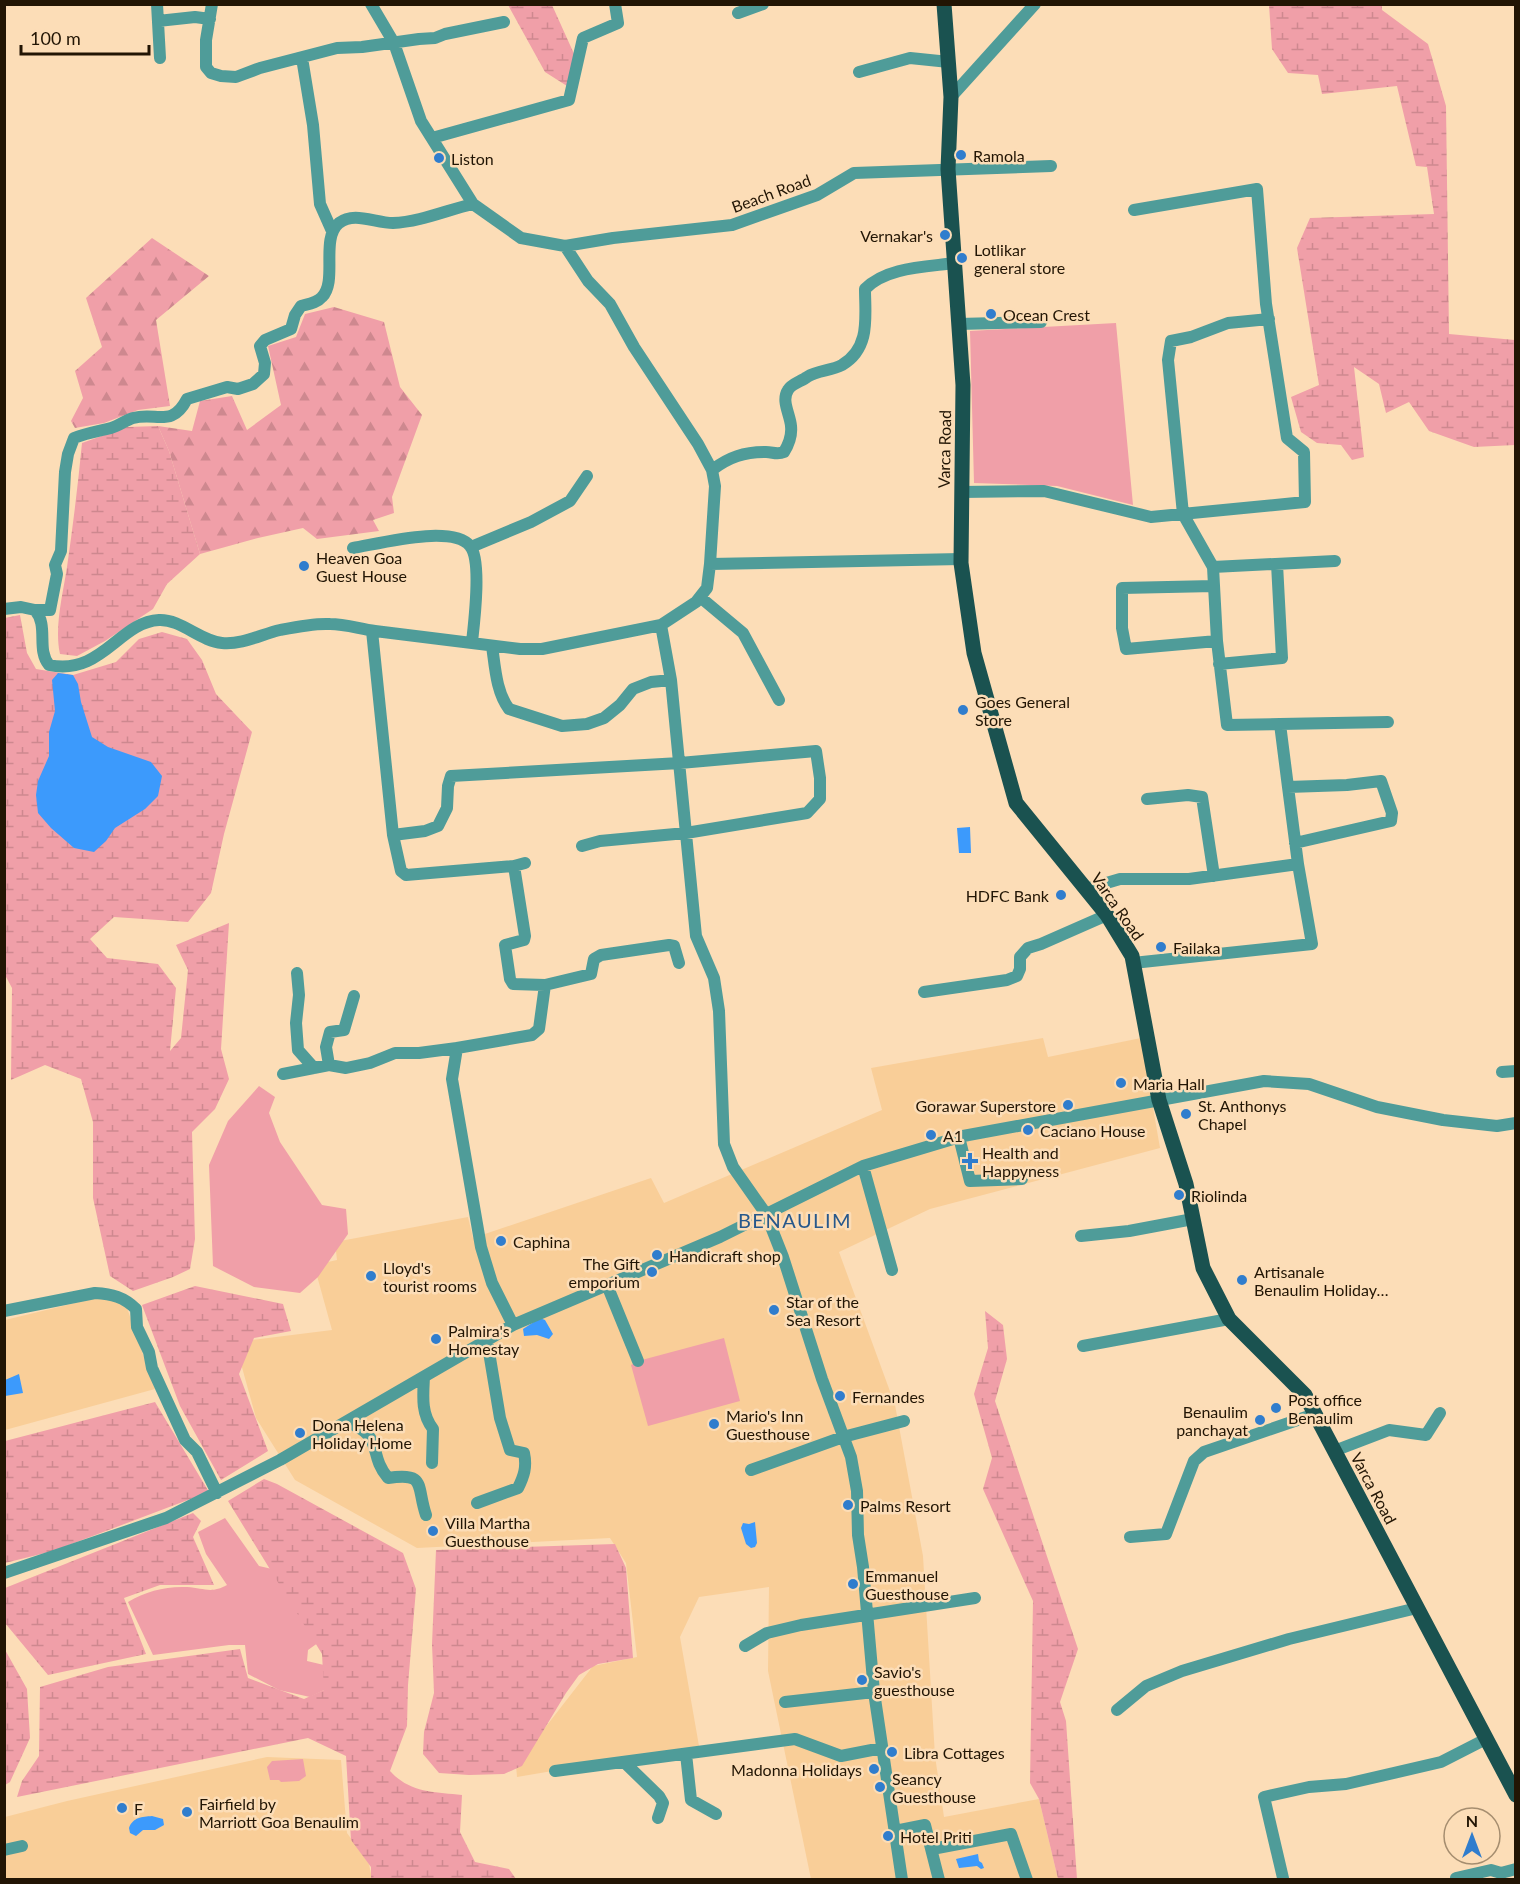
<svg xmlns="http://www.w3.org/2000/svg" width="1520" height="1884" font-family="Lato,sans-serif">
<defs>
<pattern id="forest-firs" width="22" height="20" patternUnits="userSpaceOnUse" patternTransform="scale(1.5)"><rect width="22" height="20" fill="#f09fa8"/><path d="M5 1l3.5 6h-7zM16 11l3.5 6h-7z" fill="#ce888f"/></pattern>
<pattern id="wetland-marsh" width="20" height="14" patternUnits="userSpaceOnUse" patternTransform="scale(1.5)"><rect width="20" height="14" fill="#f09fa8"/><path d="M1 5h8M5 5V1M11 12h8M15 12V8" fill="none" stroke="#ce888f"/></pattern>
</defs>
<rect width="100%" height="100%" fill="#fcddb7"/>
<path fill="#f9ce98" d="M1043 1038 1048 1057 1141 1038 1160 1148 930 1209 839 1252 895 1405 923 1556 935 1756 944 1817 1039 1799 1058 1879H811L768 1671 769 1587 699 1597 680 1637 699 1746 517 1777 516 1765 593 1666 637 1657 626 1563 610 1538 417 1548 295 1480 256 1418 235 1342 332 1330 314 1265 337 1260 335 1242 468 1217 473 1238 651 1178 664 1203 882 1110 871 1068Z
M104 1296 126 1305 155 1389 5 1430V1320Z
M267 1757 341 1760 347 1833 369 1864 372 1879 5 1880V1817L67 1801Z"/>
<path fill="#f09fa8" d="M1116 323 1133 505 1057 486 974 483 970 331Z
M259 1086 275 1097 269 1113 280 1142 322 1205 346 1209 348 1234 318 1277 300 1293 254 1287 213 1266 209 1165 228 1121Z
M724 1338 740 1401 648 1426 631 1365 638 1361Z
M225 1518 259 1566 285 1572 322 1640 308 1650 307 1661 324 1665V1690L310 1697 279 1690 248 1674 245 1645H229L153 1655 128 1602C146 1591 166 1586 187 1587 204 1588 211 1594 227 1585L206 1554 198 1532Z
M303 1759 306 1776 299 1781 281 1782 279 1780H270L267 1767 272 1761Z"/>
<path fill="url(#forest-firs)" d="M152 238 209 276 156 320 170 406 138 410 104 423 75 428 71 421 83 398 75 371 102 347 86 298Z
M334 307 384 322 400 387 422 415 392 497 394 513 373 520 379 531 317 539 303 528 258 538 200 554 169 451 158 426 192 431 200 401 232 396 247 430 281 405 268 346 296 337 305 314Z"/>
<path fill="url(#wetland-marsh)" d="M508 5H552L575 56 567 86 545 72Z
M1269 5H1382V10L1428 44 1446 106 1449 334 1515 340V445L1474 447 1429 431 1409 402 1386 413 1379 384 1354 367 1364 457 1352 460 1341 445 1317 443 1301 432 1291 397 1319 385 1297 248 1310 218 1434 214 1427 167 1416 166 1397 86 1322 94 1318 75 1288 73 1272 49Z
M158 426 169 451 200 554 167 584 153 609 105 641 77 656 60 654C54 627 63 594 67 567 73 526 78 484 82 443L127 427Z
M20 615 27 653 36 669 73 675 116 662 139 639 162 632 187 639 202 660 216 694 252 732 224 834 211 893 188 922 114 917 90 939 107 958 158 964 176 988 170 1051 181 1038 188 970 176 945 229 923 221 1049 229 1079 215 1109 192 1132 195 1239 190 1269 173 1277 133 1291 110 1276 93 1198V1122L81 1079 45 1065 11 1080 12 988 5 975V618Z
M195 1286 283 1304 291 1331 254 1338 239 1374 268 1451 221 1480 180 1406 142 1305Z
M985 1311 1003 1325 1007 1359 995 1401 1078 1649 1060 1702 1066 1721 1077 1879H1058L1039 1799 1030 1783 1033 1601 983 1489 992 1458 974 1394 988 1348Z
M155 1402 209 1492 53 1551 5 1563V1441Z
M264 1479 277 1484 403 1553 416 1589 408 1685 407 1726 390 1771C410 1793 434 1792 462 1795L460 1832 475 1862 509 1869 516 1879H371V1867L351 1840 346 1756 308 1738 17 1797 22 1781 39 1756 40 1687 108 1667 240 1649 248 1678 304 1699 324 1690 322 1654 228 1501Z
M193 1513 201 1521 193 1537 214 1585H160L124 1598 146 1654 48 1675 5 1623V1588Z
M615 1544 626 1568 633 1658 598 1664 579 1675 566 1693 522 1766 504 1774 469 1775 439 1773 423 1754 424 1732 434 1693 432 1644 436 1550Z
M4 1648 27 1689 30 1738 10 1782 5 1785Z"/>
<path fill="#3c9afc" d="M58 673 73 675 78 684 81 702 92 737 108 747 151 762 162 776 158 796 145 809 115 828 106 841 94 852 74 848 51 828 38 813 36 795 38 781 49 756V732L55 711 52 680Z
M970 827 971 853H959L957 828Z
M540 1318 545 1320 553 1334 549 1339 537 1335 524 1336 523 1329Z
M19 1374 23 1393 5 1396V1380Z
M755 1522 757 1543 755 1547 751 1548 746 1544 741 1528 743 1523 749 1524Z
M152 1816 163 1819 164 1825 155 1830H143L136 1836 130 1833 129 1828C133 1817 142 1817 152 1816Z
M978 1854 979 1861 982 1863 984 1868 981 1869 977 1866 959 1868 956 1859Z"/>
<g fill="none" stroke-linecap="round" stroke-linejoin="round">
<path stroke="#4f9c99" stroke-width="12" d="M157 4 160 58
M212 4 206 40V67L211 73 221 76 236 77 260 68 337 48 362 47 419 39 435 38 445 34 504 22
M371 4 394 43 421 121 473 204 521 238 565 246 613 238 732 225 817 195 854 173 1051 166
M738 13 763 4
M158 21 195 17 210 19
M302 58 313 125 320 204 332 231
M859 72 910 58 949 62
M951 97 1035 4
M432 138 569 100 583 38 618 23 615 4
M565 246 588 281 610 304 634 347 698 444 712 470 715 486 710 564 707 588 696 602 661 625 671 680 696 936 714 978 719 1011 724 1144 733 1167 766 1214 783 1257 822 1379 851 1457 857 1491 858 1535 863 1567 874 1692 902 1880
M958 324 1041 322
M712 470C729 457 744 452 766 452 773 452 777 455 784 452 789 444 792 435 791 426 790 414 781 401 788 390 791 384 802 381 807 377 818 370 831 371 842 365 871 348 865 316 865 289 886 267 926 267 955 263
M961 492 1044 491 1151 517 1305 502 1304 452 1287 438 1266 304 1257 189 1134 210
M471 547 531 522 570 501 587 476
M353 548C378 544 452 524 470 546 482 560 474 624 472 642
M710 564 961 559
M1213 567 1183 514 1168 360 1171 341 1191 337 1228 323 1269 319
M1214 586 1122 588V628L1126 649 1217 641 1213 567 1335 561
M700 597 743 633 779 700
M4 609 21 607 35 610C49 626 36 649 49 665 102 676 119 622 159 620 181 619 200 641 222 643 242 645 262 634 280 630 295 627 314 623 330 624 345 624 360 629 375 631 423 637 472 643 520 649H542L661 625
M35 610H50L57 574 55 565 61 551 65 472 68 454 74 438C87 433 99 431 111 428 119 426 126 420 133 418 157 412 172 428 187 399L227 387 238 389 253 384 264 374 265 363 260 346 265 340 291 329 295 315 301 306C308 304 317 303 322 297 338 281 320 239 339 223 354 211 375 223 393 223 420 222 447 210 473 204
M372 631 393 835 425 831 438 826 447 808 448 786 451 776 680 763 816 751 820 778V799L807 813 686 833 600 841 582 846
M1217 641 1227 725 1280 724 1288 787 1347 785 1381 781 1392 813 1391 821 1295 843
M492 646C495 666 496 692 509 709L562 726 587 724 604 718 620 705 633 689 651 682 671 680
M1219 664 1282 658 1277 564
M1280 724 1388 722
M1147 799 1188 795 1202 797 1214 876
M393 835 401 871 406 875 514 866 525 863
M514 866 525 936 524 940 505 945 510 979 513 984 545 985
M1086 889 1120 879H1189L1298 864 1288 787
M1133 963 1312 944 1298 864
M297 973 299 995 296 1023 298 1050 314 1068
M924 992 1007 980 1017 976 1020 969V957L1028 948 1041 944 1107 915
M329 1065 326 1047 330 1032 344 1030 354 996
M1502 1072 1516 1071
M283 1074 329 1065 346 1068 370 1063 395 1053H419L457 1048
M959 1137 970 1181 1022 1179
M863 1166 892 1270
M1081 1236 1129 1231 1193 1219
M607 1285 638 1361
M4 1311 95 1293C112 1294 124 1297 136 1309L137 1327 149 1352 152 1368 185 1440 197 1452 217 1493
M513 1325 492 1283 481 1247 452 1079 457 1048 532 1035 539 1029 545 985 591 974 594 959 601 955 669 945 674 946 679 963
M1083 1346 1229 1319
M424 1377C423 1396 421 1414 433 1429L432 1463
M347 1422C385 1436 367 1453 388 1478 427 1472 416 1486 426 1515
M1334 1451 1389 1430 1426 1435 1440 1413
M751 1470 843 1437 904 1421
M477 1503 518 1488C524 1476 527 1467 524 1453L510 1450 500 1418 487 1340
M1130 1537 1166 1534 1194 1461 1204 1452 1315 1414
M4 1573 166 1518 280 1460 513 1325 720 1237 863 1166 963 1136 1264 1081 1309 1084 1377 1107 1443 1120 1497 1126 1516 1123
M745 1646 767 1633 801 1625 975 1598
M785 1702 874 1692
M1117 1710 1146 1686 1182 1671 1289 1639 1417 1608
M686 1754 691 1800 716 1814
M624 1762 659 1796 663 1803 658 1818
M555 1771 795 1739 841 1756 882 1748
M895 1831 925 1825 939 1880
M932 1849 1011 1834 1027 1880
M4 1850 22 1846
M1283 1878 1264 1797 1309 1787 1346 1784 1441 1762 1486 1739
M1456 1878 1491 1870 1501 1873 1516 1869"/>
<path stroke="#1a5250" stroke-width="15" d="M944 4 951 97 948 169 963 385 961 563 974 653 1016 803 1107 915 1132 956 1159 1100 1186 1184 1203 1268 1229 1319 1305 1395 1516 1795"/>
</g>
<g fill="#307dcd" stroke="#fcddb7" stroke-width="2">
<circle cx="961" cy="155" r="6"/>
<circle cx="439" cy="158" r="6"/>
<circle cx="945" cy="235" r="6"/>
<circle cx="962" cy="258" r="6"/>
<circle cx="991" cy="314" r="6"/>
<circle cx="304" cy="566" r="6"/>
<circle cx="963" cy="710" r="6"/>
<circle cx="1061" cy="895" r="6"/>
<circle cx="1161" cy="947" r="6"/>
<circle cx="1121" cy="1083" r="6"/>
<circle cx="1068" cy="1105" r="6"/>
<circle cx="1186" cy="1114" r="6"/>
<circle cx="1028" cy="1130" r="6"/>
<circle cx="931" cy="1135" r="6"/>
<path d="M967 1152h6v6h6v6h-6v6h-6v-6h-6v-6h6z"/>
<circle cx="1179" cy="1195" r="6"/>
<circle cx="501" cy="1241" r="6"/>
<circle cx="657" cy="1255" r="6"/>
<circle cx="652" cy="1272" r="6"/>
<circle cx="371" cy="1276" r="6"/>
<circle cx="1242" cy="1280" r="6"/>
<circle cx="774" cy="1310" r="6"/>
<circle cx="436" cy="1339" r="6"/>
<circle cx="840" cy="1396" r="6"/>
<circle cx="1276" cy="1408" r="6"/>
<circle cx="1260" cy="1420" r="6"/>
<circle cx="714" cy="1424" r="6"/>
<circle cx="300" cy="1433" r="6"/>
<circle cx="848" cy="1505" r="6"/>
<circle cx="433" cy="1531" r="6"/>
<circle cx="853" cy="1584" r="6"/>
<circle cx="862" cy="1680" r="6"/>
<circle cx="892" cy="1752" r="6"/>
<circle cx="874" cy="1769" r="6"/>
<circle cx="880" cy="1787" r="6"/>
<circle cx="122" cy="1808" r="6"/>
<circle cx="187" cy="1812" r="6"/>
<circle cx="888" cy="1836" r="6"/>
</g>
<g text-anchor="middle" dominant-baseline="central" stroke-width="5" stroke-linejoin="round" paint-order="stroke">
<g font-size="16" fill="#221504" stroke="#fcddb7" text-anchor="start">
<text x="973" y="155">Ramola</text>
<text x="451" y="158">Liston</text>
<text x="933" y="235" text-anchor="end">Vernakar's</text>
<text x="974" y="249">Lotlikar<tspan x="974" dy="18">general store</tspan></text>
<text x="1003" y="314">Ocean Crest</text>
<text x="316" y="557">Heaven Goa<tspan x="316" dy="18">Guest House</tspan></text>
<text x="975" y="701">Goes General<tspan x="975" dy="18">Store</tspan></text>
<text x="1049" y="895" text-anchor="end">HDFC Bank</text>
<text x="1173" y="947">Failaka</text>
<text x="1133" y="1083">Maria Hall</text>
<text x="1056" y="1105" text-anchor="end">Gorawar Superstore</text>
<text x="1198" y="1105">St. Anthonys<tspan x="1198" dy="18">Chapel</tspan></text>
<text x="1040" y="1130">Caciano House</text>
<text x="943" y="1135">A1</text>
<text x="982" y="1152">Health and<tspan x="982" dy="18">Happyness</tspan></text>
<text x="1191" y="1195">Riolinda</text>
<text x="513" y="1241">Caphina</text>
<text x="669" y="1255">Handicraft shop</text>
<text x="640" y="1263" text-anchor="end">The Gift<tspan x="640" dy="18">emporium</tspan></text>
<text x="383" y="1267">Lloyd's<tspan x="383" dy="18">tourist rooms</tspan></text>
<text x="1254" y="1271">Artisanale<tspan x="1254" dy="18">Benaulim Holiday…</tspan></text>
<text x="786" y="1301">Star of the<tspan x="786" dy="18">Sea Resort</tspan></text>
<text x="448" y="1330">Palmira's<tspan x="448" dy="18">Homestay</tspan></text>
<text x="852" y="1396">Fernandes</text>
<text x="1288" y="1399">Post office<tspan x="1288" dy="18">Benaulim</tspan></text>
<text x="1248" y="1411" text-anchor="end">Benaulim<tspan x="1248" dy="18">panchayat</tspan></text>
<text x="726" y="1415">Mario's Inn<tspan x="726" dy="18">Guesthouse</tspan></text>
<text x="312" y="1424">Dona Helena<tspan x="312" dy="18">Holiday Home</tspan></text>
<text x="860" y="1505">Palms Resort</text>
<text x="445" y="1522">Villa Martha<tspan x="445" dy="18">Guesthouse</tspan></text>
<text x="865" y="1575">Emmanuel<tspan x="865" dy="18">Guesthouse</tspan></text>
<text x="874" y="1671">Savio's<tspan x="874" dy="18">guesthouse</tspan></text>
<text x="904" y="1752">Libra Cottages</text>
<text x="862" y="1769" text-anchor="end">Madonna Holidays</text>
<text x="892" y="1778">Seancy<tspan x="892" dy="18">Guesthouse</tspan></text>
<text x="199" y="1803">Fairfield by<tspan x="199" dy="18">Marriott Goa Benaulim</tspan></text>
<text x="134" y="1808">F</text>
<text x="900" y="1836">Hotel Priti</text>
</g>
<g font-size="16" fill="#221504" stroke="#fcddb7">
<text transform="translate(771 193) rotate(-20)">Beach Road</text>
<text transform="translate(944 449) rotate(-89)">Varca Road</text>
<text transform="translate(1118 906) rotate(55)">Varca Road</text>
<text transform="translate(1374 1488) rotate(62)">Varca Road</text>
</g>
<g font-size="20" letter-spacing="1.5" fill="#27588b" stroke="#fcddb7">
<text x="795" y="1220">BENAULIM</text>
</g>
</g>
<rect width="1520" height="1884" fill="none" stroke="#221504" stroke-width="12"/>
<g transform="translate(1472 1836)"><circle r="28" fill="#fcddb7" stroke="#a58d6f" stroke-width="1.5"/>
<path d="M0-4.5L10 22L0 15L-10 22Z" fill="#307dcd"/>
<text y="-9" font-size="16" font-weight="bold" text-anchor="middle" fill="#221504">N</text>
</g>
<path d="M21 45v9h128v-9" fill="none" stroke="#221504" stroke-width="3"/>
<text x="30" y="45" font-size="18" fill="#221504" stroke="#fcddb7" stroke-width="4.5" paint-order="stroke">100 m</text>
</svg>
